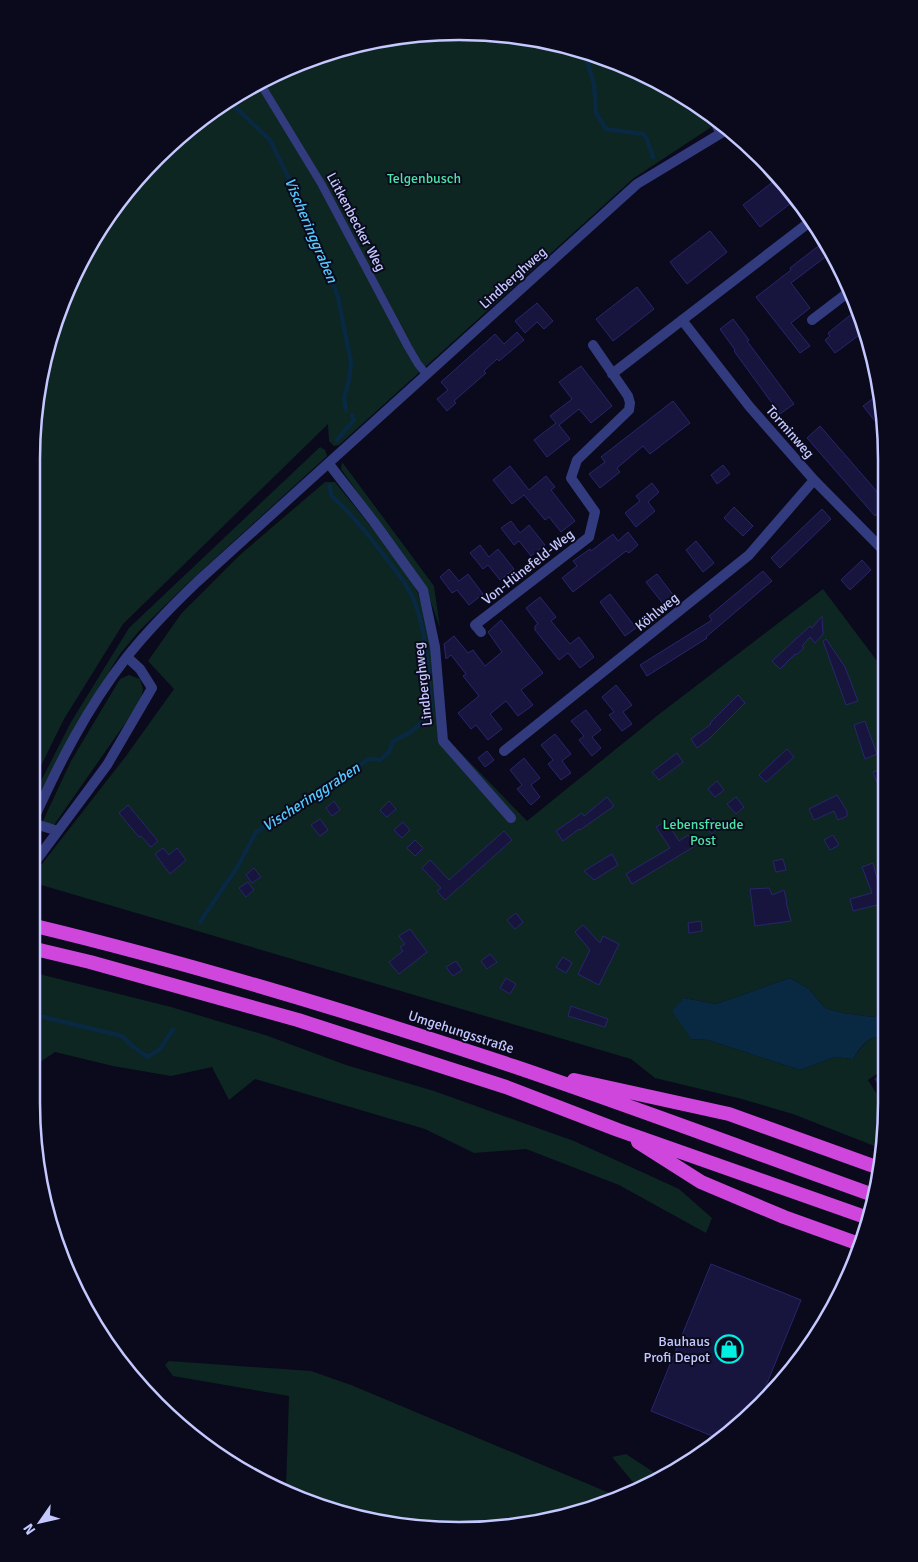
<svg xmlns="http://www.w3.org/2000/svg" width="918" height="1562" font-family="Signika,sans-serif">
<rect width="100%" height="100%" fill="#0a0a1c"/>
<path fill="#0d2621" d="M459 31 542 39 622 64 696 103 719 122 634 178 339 445 334 446 329 441 328 424 123 624 64 719 32 784V431L54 321 103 222 156 157 221 104 295 64 375 40Z
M320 447 325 450 327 456 187 584 139 631 120 654 110 670 41 791 39 785 71 722 129 628Z
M342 462 434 586 440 628 427 591 341 469Z
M325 482H335L406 570 418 593 427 625 432 656 435 703 440 734 455 747 527 821 658 715 823 589 886 673V1012L873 1017 843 1013 825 1008 809 989 790 978 716 1004 684 998 691 1039 708 1040 800 1070 835 1057 853 1059C862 1047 867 1035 884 1037L886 1035V1068L868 1080 886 1109V1131L882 1149 793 1114 742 1099 655 1078 631 1059 38 884V869L126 756 174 689 148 661 181 614 241 554Z
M129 675 140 679 143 689 140 702 54 825 42 823 71 761 120 679Z
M31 972 171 1007 268 1036 346 1065 434 1091 574 1141 679 1189 712 1218 706 1233 619 1185 526 1149 474 1153 425 1129 255 1079 229 1100 212 1067 171 1076 113 1066 55 1052 31 1068Z
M169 1361 311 1371 351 1385 612 1494 615 1498 597 1508 487 1530 348 1516 286 1488 289 1396 173 1376 165 1365Z
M626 1454 658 1475 637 1487 612 1457Z"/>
<path fill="#092841" d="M790 978 809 989 825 1008 843 1013 873 1017 886 1012 885 1037C867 1035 862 1046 853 1059L835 1057 800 1070 708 1040 691 1039 672 1011 684 998 716 1004Z
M885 1072 886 1073V1095L874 1079Z"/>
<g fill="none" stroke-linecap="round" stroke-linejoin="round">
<path stroke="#092841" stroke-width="4.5" d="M584 52 594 84 596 113 606 129 643 134 647 139 653 157
M230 99 232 104 270 140 313 228 338 297 351 362 349 380 344 398 346 410
M337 440 354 420 352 415
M200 922 238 866 256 832 369 759 380 760 389 752 393 741C411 733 419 727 431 712 430 679 427 635 415 603 409 586 397 573 386 558 369 536 352 514 331 495L330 486
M31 1014 122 1036 132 1046 148 1057 161 1048 173 1029"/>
</g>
<path fill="#17153e" stroke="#28266b" d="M778 178 795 200 760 227 743 205Z
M710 231 727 252 687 284 670 262Z
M826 240 832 252 791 283 810 308 791 323 810 346 800 353 756 297 791 270 790 268Z
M637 287 654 309 613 341 596 319Z
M537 303 553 321 544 329 537 322 525 333 515 321Z
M853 313 855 316 860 313 866 330 835 353 825 340 830 336 828 333Z
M733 319 749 340 747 341 794 404 780 414 734 351 735 350 720 329Z
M517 332 524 340 499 361 497 359 484 371 486 373 454 401 456 403 447 411 437 399 448 390 441 382 495 334 504 344Z
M581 366 612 406 591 423 579 409 559 425 570 439 547 457 534 440 556 423 550 416 572 399 559 382Z
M879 394 886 431V435L863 406Z
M673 401 690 423 650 454 643 446 617 468 620 472 600 488 589 474 605 462 601 457Z
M820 426 886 502V507L875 516 807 438Z
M723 465 730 474 717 484 711 475Z
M510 466 529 490 546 476 555 487 551 490 575 521 561 532 549 517 545 520 524 495 512 504 493 480Z
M652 483 659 492 648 502 655 511 636 527 625 513 640 501 636 496Z
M734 507 753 526 743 536 724 518Z
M822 509 831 519 780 568 771 558Z
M511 521 520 533 529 525 545 545 531 556 519 541 514 545 501 528Z
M628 532 638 545 629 553 626 551 573 592 562 578 577 566 573 561 590 549 591 551 613 534 618 541Z
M696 541 714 563 703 572 686 550Z
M480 545 489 557 498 549 514 569 500 580 488 565 483 569 470 553Z
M862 560 871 570 850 590 841 580Z
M449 569 459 581 468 574 483 594 469 605 457 590 452 593 440 577Z
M763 571 772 581 706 637 707 638 647 676 640 665 712 620 709 616Z
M657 574 674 596 664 605 646 582Z
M610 594 636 628 625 636 600 602Z
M540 597 556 617 551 621 570 644 579 637 594 657 580 668 568 653 559 660 535 630V626L538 624 526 608Z
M822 616 823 634 815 643 810 637 802 646 804 648 796 655 795 654 780 669 772 661 810 626 812 628Z
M501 620 543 673 521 690 533 705 518 716 506 701 490 714 502 729 488 740 476 725 471 729 458 713 479 696 463 676 466 674 451 655 446 659 444 644 454 636 468 653 473 650 485 666 502 652 488 632Z
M826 639 845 667 858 701 846 705 823 641Z
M616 685 632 705 623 712 632 724 622 731 609 715 614 712 602 697Z
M738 695 745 703 710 738 697 748 691 739 711 724 710 723Z
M586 710 601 730 592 737 601 748 592 756 579 740 584 736 571 721Z
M865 721 877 754 865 759 854 725Z
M555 734 571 754 562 761 571 773 561 780 548 764 553 760 541 745Z
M787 749 794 757 766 782 759 775Z
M487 751 494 760 485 767 478 758Z
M677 753 683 762 659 780 652 772Z
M524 758 540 778 531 785 540 797 531 805 517 789 522 785 510 770Z
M886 768V780L877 783 873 772Z
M717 781 724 790 715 797 708 789Z
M837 795 847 811V816L838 820 834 811 814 820 809 809Z
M607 797 614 806 580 830 579 829 563 841 556 831 582 813 584 816Z
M736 797 744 807 736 814 727 804Z
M334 801 340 810 332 816 326 808Z
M389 801 396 809 387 817 380 810Z
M128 805 158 841 151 847 141 836 139 837 119 813Z
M712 818 720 827 712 834 704 825Z
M320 819 328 830 320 836 311 825Z
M666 821 679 841 688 835 695 846 632 884 626 874 670 848 656 827Z
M403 822 410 830 402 838 394 830Z
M504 831 512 840 445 900 437 891 441 888 422 868 430 860 449 880Z
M833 835 839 845 830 850 824 840Z
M415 840 423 848 415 856 407 848Z
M163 848 169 855 177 848 186 860 170 874 155 854Z
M612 854 618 865 594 880 584 871Z
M783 859 786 870 776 872 773 861Z
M873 863 886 912 880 914 877 905 853 911 850 899 872 893 862 867Z
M254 868 261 877 252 883 246 875Z
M248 882 254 890 246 897 239 888Z
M769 888 772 895 784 890 787 902H786L791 921 755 926 750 889Z
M516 913 523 922 515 929 507 920Z
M701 921 702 931 689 933 688 923Z
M583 925 600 943 603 936 619 944 599 985 578 974 590 950 575 932Z
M410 929 427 952 399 974 389 962 403 951 400 947 405 944 399 936Z
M490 954 497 962 487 969 481 961Z
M563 957 572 963 566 973 556 967Z
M456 961 462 970 453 976 446 967Z
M506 978 516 984 510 994 500 988Z
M571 1006 608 1019 605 1027 568 1016Z
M711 1264 801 1300 761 1398 722 1440 651 1411Z"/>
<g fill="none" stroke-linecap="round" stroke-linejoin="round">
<path stroke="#323b7e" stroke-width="8" d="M260 83 322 185 408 347 418 364 426 374
M710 114 720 134"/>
<path stroke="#323b7e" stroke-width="10" d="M682 320 749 406 814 480 886 553
M812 320 850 291
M612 374 811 221
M329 464 374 522 423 590 435 647 443 741 511 818
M481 632 475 625 589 537 595 512 571 478 577 460 629 410 630 403 628 396 593 345
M504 751 749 555 814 480
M32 823C58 765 87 708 126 658 148 630 172 606 197 582L637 184 728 129
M32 823 58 831
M32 866 107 765 152 688 140 669 127 657"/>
<path stroke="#cf46dc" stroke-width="14" d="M31 925C194 964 354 1013 513 1066 634 1107 753 1152 873 1195
M31 948 90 962 298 1020 506 1087 618 1130 868 1218
M574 1080 729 1114 879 1168
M638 1142 701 1182 784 1217 862 1245"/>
</g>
<defs>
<g id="shop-ring" transform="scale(1.4375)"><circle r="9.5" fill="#0a0a1c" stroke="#00f0e1" stroke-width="1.5"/><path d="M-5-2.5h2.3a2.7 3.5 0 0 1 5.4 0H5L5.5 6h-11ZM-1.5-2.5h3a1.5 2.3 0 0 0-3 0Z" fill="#00f0e1"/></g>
</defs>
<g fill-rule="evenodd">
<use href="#shop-ring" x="729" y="1349"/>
</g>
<g text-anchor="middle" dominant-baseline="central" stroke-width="4" stroke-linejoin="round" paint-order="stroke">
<g font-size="14" fill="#4be4a5" stroke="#0a0a1c">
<text x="424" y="178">Telgenbusch</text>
<text x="703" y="824">Lebensfreude<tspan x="703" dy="16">Post</tspan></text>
</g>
<g font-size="14" fill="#c5c8ff" stroke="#0a0a1c">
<text transform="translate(356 222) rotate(62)">Lütkenbecker Weg</text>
<text transform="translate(513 278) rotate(-42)">Lindberghweg</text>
<text transform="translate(790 432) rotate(49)">Torminweg</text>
<text transform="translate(528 567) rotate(-38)">Von-Hünefeld-Weg</text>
<text transform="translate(657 612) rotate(-39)">Köhlweg</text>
<text transform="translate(423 684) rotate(-96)">Lindberghweg</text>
<text transform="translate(461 1032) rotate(18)">Umgehungsstraße</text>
</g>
<g font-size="14" fill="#c5c8ff" stroke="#0a0a1c" text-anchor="end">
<text x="710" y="1341">Bauhaus<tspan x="710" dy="16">Profi Depot</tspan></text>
</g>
<g font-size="15" font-style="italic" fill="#53cbff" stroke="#0a0a1c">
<text transform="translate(311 230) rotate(67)">Vischeringgraben</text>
<text transform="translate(311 797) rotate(-33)">Vischeringgraben</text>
</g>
</g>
<path d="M0 0H918V1562H0ZM459 40H459A419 419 0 0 1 878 459V1103A419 419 0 0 1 459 1522H459A419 419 0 0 1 40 1103V459A419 419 0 0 1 459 40Z" fill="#0a0a1c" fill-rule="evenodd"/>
<path fill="none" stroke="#c5c8ff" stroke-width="2.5" d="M459 40H459A419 419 0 0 1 878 459V1103A419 419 0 0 1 459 1522H459A419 419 0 0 1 40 1103V459A419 419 0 0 1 459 40Z"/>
<g transform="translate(40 1522) rotate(236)" stroke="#0a0a1c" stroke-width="4" paint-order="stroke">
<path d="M0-4L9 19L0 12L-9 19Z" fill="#c5c8ff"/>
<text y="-8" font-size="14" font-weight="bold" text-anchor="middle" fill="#c5c8ff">N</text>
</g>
</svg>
